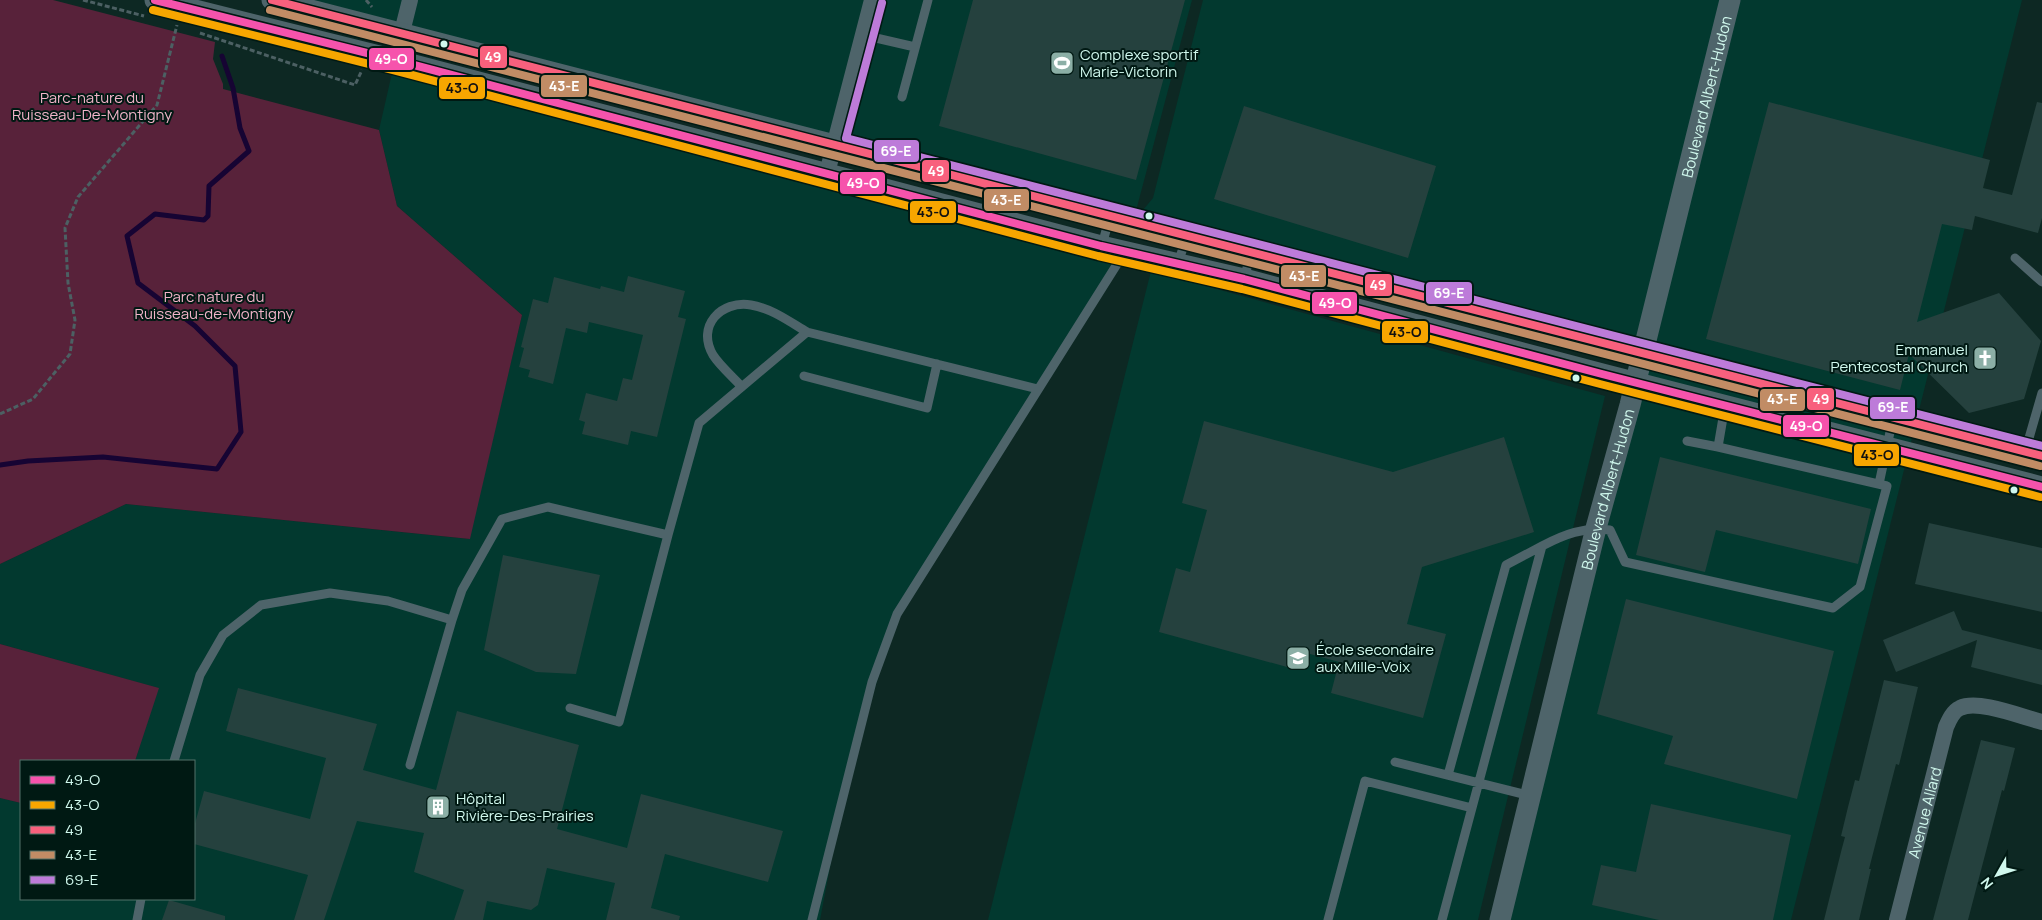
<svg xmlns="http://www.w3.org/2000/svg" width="2042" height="920" font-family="Manrope,sans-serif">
<rect width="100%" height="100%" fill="#0d2823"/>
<path fill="#02392f" d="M291 0H1192L1133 222 1153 198 1203 0H2022L1791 920H1502L1642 354 1132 223Z
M395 60 1125 251 897 614 845 788 820 920H0V798L21 803V899H194V761H135L158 688 0 644V564L126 504 469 539 522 315 397 206 379 130Z
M1151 271 1605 396 1478 920H988Z"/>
<path fill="#58223a" d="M0 0H53L215 42 213 59 223 84V89L379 130 397 206 522 315 470 539 126 504 0 564Z
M0 644 159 688 135 761H21V803L0 798Z"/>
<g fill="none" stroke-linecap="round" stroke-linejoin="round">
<path stroke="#160433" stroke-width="5" d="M0 465 28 461 103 457 217 469 241 432 235 366 195 326 138 283 127 236 155 214 204 220 208 216 209 186 249 151 240 128 233 88 222 56"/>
</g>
<path fill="#25413e" d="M973 0H1185L1136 180 939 126Z
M1769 102 1990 160 1983 188 2012 195 2037 102 2042 103V218L2038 233 1975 216 1972 230 1942 224 1917 322 1999 293 2041 341 2024 399 1969 413 1909 354 1900 390 1706 339Z
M1244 106 1436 166 1408 258 1214 199Z
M628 276 685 291 678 317 686 319 657 437 631 431 628 445 582 434 585 422 579 420 586 393 617 401 623 378 632 380 643 335 589 322 587 333 566 328 553 384 528 377 530 370 519 367 524 348 521 347 533 299 548 303 554 277 600 289 601 286 624 292Z
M1204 421 1393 472 1504 437 1534 532 1422 567 1407 624 1446 634 1423 718 1331 693 1339 662 1292 649 1287 667 1159 632 1176 568 1190 572 1207 510 1182 503Z
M1660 457 1871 509 1858 564 1716 530 1705 572 1636 555Z
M1929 523 2042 548V612L1915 584Z
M503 555 600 575 576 674 536 672 484 650Z
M1626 599 1834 651 1797 799 1664 764 1673 736 1597 714Z
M1954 611 1962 630 2042 650V685L1971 667 1977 640 1896 672 1883 640Z
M1884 680 1918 687 1899 765 1896 764 1869 869H1871L1859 920H1824L1842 848 1845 837 1841 836 1848 807 1855 780 1859 781Z
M238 688 377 724 363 770 436 790 457 711 579 745 557 829 627 848 641 794 783 831 768 882 665 854 651 908 680 916 679 920H606L615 883 547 868 538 905 531 910 487 901 483 920H454L464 890 414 872 424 833 357 821 324 920H294L308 875 194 844V827L204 791 310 819 326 758 226 731Z
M1981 740 2015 748 2004 791 2002 790 1968 920H1933Z
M1651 804 1791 835 1773 920H1659L1592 905 1601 865 1636 872Z
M169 900 225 916V920H162Z"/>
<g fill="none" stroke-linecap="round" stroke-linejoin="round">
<path stroke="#4c6063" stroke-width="3" stroke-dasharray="5 2.5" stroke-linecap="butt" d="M83 0 144 16
M366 0 372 7
M200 33 355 85 362 70
M0 414 33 399 70 354 75 320 68 283 65 228 78 197 157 105 177 25"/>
<path stroke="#4e646a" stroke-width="9" d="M863 35 915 47
M902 97 928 0
M1102 245 1110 216
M2015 258 2042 282
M1178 263 1187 236
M1244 279 1251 253
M804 376 927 408 937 364
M742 387C733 377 720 366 713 355 696 326 721 300 751 305 771 308 790 322 807 332
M1687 441 1718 447
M2025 452 2042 393
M1879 484 1893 418
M1542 546C1565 534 1583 527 1610 530L1625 562 1833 608 1860 587 1887 486 1718 447 1725 406
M570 708 619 722 668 535
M174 761 200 675 223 635 261 605 330 593 388 601 452 620 462 590 502 519 548 507 668 535 699 423 807 332 1038 389
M1395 762 1531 796
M410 765 452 620
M137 920 141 899
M812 920 872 682 897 614 1124 253
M1328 920 1365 781 1472 808
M1442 920 1542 546 1506 565 1448 775"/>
<g stroke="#4e646a" stroke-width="16">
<path d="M395 60 410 0"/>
<path d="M827 173 872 0"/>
<path id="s1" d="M1897 920 1946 727C1949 720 1953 711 1960 708 1978 699 2022 717 2042 722"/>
</g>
<g stroke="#4e646a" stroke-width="21">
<path d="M155 0 395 60 1101 246 1244 279 1602 374 2042 487"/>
<path d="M272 0 2042 456"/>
<path id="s2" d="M1500 920 1596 528 1630 405 1730 0"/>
</g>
<g stroke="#001913" stroke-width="11">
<path id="bus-1" d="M155 0 395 60 1101 246 1244 279 1602 374 2042 487"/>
</g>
<g stroke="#001913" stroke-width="11">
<path id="bus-2" d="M153 10 393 70 1098 256 1242 289 1600 384 2040 497"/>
</g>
<g stroke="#001913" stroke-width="11">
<path id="bus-3" d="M272 0 2042 456"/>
</g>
<g stroke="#001913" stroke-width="11">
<path id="bus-4" d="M270 10 2040 466"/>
</g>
<g stroke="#001913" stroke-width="11">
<path id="bus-5" d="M882 3 846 138 2042 446"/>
</g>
<use href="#bus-1" stroke="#f653ac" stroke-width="8"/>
<use href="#bus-2" stroke="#f7a600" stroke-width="8"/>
<use href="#bus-3" stroke="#f8607d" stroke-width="8"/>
<use href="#bus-4" stroke="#c18c65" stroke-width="8"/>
<use href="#bus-5" stroke="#bd7bd9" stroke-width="8"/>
</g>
<defs>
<g id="stadium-square" transform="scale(1.25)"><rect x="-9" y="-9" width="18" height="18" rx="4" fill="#8cafa6" stroke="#001913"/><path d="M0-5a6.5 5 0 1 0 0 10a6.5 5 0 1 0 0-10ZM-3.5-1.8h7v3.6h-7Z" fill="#fff"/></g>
<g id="church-square" transform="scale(1.25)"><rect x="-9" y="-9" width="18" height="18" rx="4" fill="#8cafa6" stroke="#001913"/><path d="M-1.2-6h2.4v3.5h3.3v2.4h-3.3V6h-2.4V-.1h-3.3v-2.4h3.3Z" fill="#fff"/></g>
<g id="school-square" transform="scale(1.25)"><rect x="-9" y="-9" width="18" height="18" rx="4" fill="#8cafa6" stroke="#001913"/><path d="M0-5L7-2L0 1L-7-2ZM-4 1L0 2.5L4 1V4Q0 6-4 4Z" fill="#fff"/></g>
<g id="building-square" transform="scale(1.25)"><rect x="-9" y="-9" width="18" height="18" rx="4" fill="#8cafa6" stroke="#001913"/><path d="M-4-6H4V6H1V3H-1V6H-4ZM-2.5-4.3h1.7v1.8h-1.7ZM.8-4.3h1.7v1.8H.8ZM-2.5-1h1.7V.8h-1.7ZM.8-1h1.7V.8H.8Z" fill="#fff"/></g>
</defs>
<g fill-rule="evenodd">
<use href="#stadium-square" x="1062" y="63"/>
<use href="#church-square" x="1985" y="358"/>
<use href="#school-square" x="1298" y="658"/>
<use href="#building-square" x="438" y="807"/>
</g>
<g fill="#d0f8ed" stroke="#001913" stroke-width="2">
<circle cx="444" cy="44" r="4.5"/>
<circle cx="1149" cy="216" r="4.5"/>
<circle cx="1576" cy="378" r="4.5"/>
<circle cx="2014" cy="490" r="4.5"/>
</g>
<g text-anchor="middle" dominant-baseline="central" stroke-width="4" stroke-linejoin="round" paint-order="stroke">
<g font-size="15" fill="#d0f8ed" stroke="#001913" text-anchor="start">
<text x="1080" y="54">Complexe sportif<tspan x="1080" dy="17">Marie-Victorin</tspan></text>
<text x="1968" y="349" text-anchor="end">Emmanuel<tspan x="1968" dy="17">Pentecostal Church</tspan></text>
<text x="1316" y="649">École secondaire<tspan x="1316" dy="17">aux Mille-Voix</tspan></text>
<text x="456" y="798">Hôpital<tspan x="456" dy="17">Rivière-Des-Prairies</tspan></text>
</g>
<g font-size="15" fill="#d0f8ed" stroke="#001913">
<text stroke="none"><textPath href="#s2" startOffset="849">Boulevard Albert-Hudon</textPath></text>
<text stroke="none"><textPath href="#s2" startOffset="444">Boulevard Albert-Hudon</textPath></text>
<text stroke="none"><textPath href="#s1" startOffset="111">Avenue Allard</textPath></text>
</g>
<g font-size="15" fill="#f1b4c9" stroke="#001913">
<text x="92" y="97">Parc-nature du<tspan x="92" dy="17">Ruisseau-De-Montigny</tspan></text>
<text x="214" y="296">Parc nature du<tspan x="214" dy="17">Ruisseau-de-Montigny</tspan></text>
</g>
</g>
<g stroke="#001913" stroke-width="2">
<rect x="479" y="45" width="29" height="24" rx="5" fill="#f8607d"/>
<rect x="368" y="47" width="47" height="24" rx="5" fill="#f653ac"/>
<rect x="540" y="74" width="48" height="24" rx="5" fill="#c18c65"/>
<rect x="438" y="76" width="48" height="24" rx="5" fill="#f7a600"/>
<rect x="873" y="139" width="47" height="24" rx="5" fill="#bd7bd9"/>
<rect x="921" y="159" width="29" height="24" rx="5" fill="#f8607d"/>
<rect x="839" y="171" width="47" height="24" rx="5" fill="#f653ac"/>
<rect x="983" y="188" width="47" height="24" rx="5" fill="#c18c65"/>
<rect x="909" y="200" width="48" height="24" rx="5" fill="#f7a600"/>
<rect x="1280" y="264" width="47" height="24" rx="5" fill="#c18c65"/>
<rect x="1364" y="273" width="29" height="24" rx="5" fill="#f8607d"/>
<rect x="1425" y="281" width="48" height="24" rx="5" fill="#bd7bd9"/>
<rect x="1311" y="291" width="47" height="24" rx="5" fill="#f653ac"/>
<rect x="1381" y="320" width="48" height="24" rx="5" fill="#f7a600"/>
<rect x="1806" y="387" width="29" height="24" rx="5" fill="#f8607d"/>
<rect x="1759" y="388" width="47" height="24" rx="5" fill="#c18c65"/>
<rect x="1869" y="396" width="47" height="24" rx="5" fill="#bd7bd9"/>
<rect x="1782" y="414" width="48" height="24" rx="5" fill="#f653ac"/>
<rect x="1853" y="443" width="47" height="24" rx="5" fill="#f7a600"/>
</g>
<g font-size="14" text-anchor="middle" font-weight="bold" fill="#fff">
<text x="493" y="62">49</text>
<text x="391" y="64">49-O</text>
<text x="564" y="91">43-E</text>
<text x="896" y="156">69-E</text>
<text x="936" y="176">49</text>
<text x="863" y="188">49-O</text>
<text x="1006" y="205">43-E</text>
<text x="1304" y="281">43-E</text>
<text x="1378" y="290">49</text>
<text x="1449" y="298">69-E</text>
<text x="1335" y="308">49-O</text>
<text x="1821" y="404">49</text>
<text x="1782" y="404">43-E</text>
<text x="1893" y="412">69-E</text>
<text x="1806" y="431">49-O</text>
</g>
<g font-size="14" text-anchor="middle" font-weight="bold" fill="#111">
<text x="462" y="93">43-O</text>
<text x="933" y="217">43-O</text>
<text x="1405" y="337">43-O</text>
<text x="1877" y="460">43-O</text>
</g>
<rect x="20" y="760" width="175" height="140" fill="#001913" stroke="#53726a"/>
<rect x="30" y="776" width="25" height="8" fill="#f653ac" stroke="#53726a"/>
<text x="65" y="785" font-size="15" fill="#d0f8ed">49-O</text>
<rect x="30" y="801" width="25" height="8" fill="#f7a600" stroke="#53726a"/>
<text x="65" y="810" font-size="15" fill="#d0f8ed">43-O</text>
<rect x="30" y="826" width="25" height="8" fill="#f8607d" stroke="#53726a"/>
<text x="65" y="835" font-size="15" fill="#d0f8ed">49</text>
<rect x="30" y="851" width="25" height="8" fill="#c18c65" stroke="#53726a"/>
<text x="65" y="860" font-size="15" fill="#d0f8ed">43-E</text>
<rect x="30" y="876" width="25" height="8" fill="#bd7bd9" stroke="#53726a"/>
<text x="65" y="885" font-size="15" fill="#d0f8ed">69-E</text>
<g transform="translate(1997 875) rotate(231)" stroke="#001913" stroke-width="4" paint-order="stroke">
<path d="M0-4L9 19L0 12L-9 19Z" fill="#d0f8ed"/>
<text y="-8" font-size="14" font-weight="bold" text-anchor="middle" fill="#d0f8ed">N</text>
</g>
</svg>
